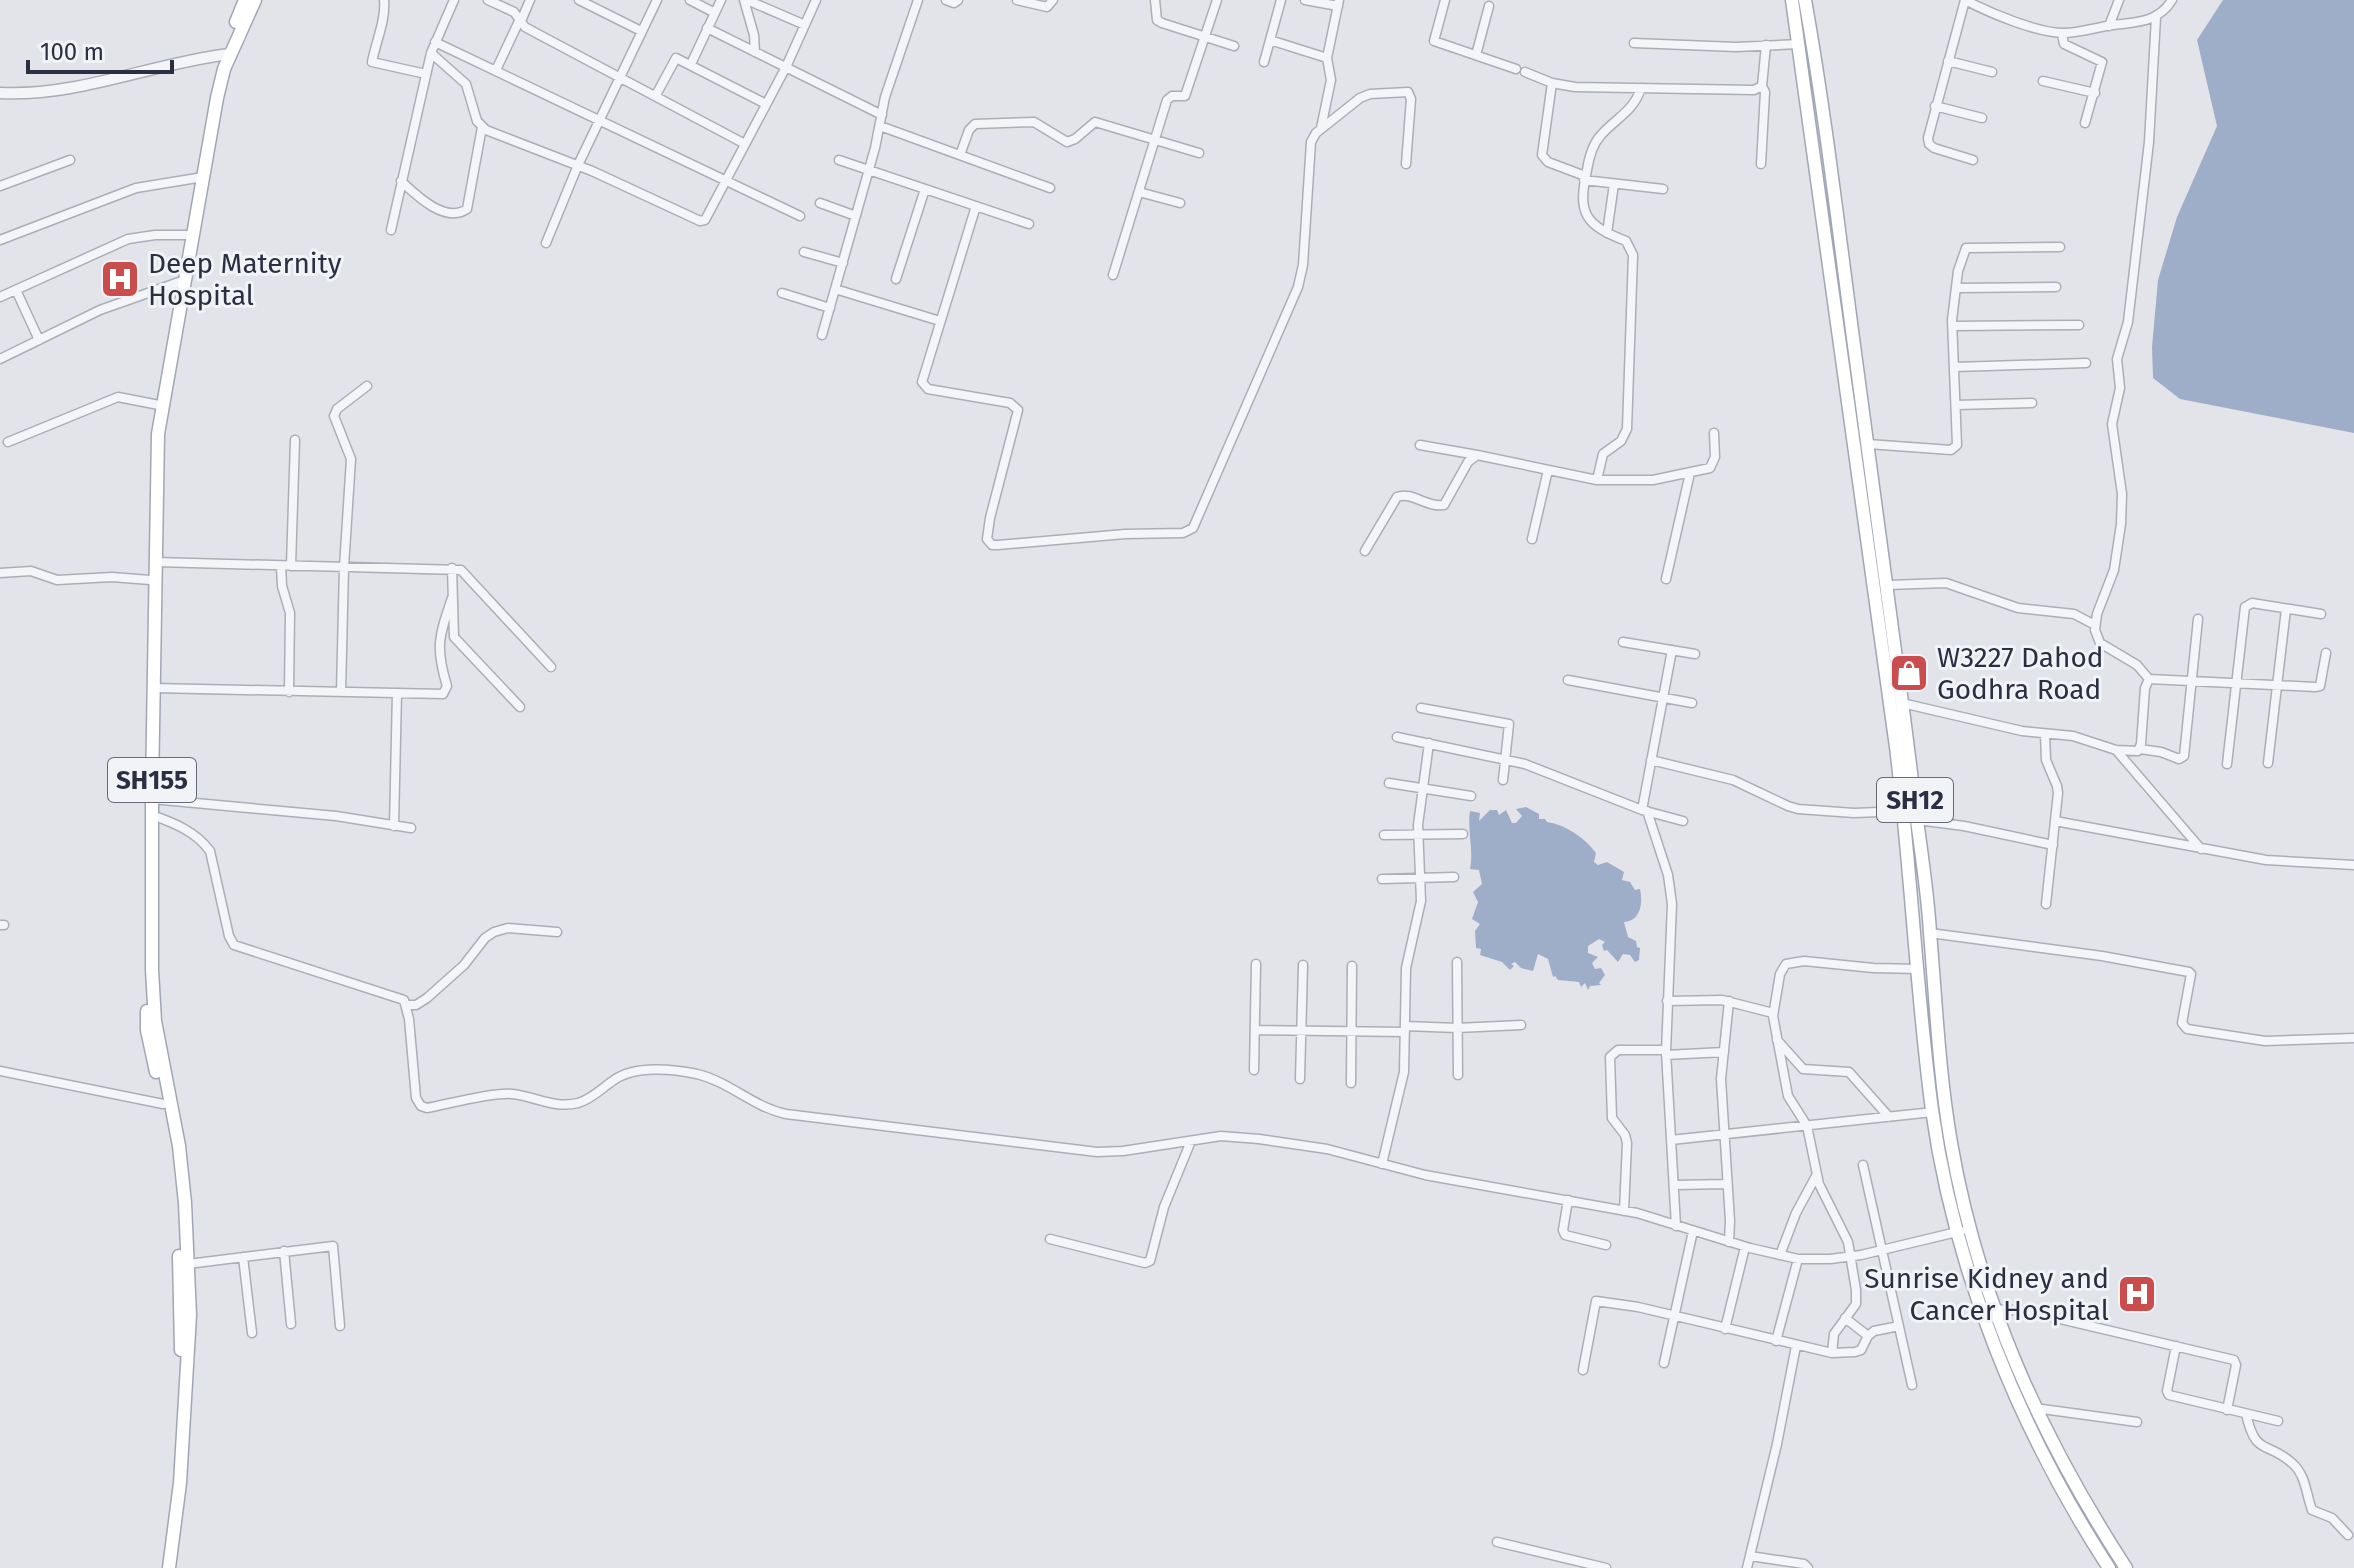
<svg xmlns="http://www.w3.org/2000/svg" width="2354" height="1568" font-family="'Fira Sans',sans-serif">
<rect width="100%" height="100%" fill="#e2e4ea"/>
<path fill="#9eadc8" d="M2223 0H2354V433L2180 399 2153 378 2152 347 2158 280 2177 217 2217 126 2197 40Z
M1526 807 1539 814V819H1545L1547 822C1566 825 1584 837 1596 853L1594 862 1598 865 1607 862 1624 872 1622 880 1630 882 1635 890 1640 889C1643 903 1641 921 1624 922L1628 937 1636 941 1637 947 1640 948 1639 960 1635 962 1630 955 1623 954 1618 962 1607 950 1604 951 1602 945 1605 942 1599 939 1588 946V953L1598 957 1592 963 1595 969 1601 968 1605 975 1599 983 1601 985 1590 986 1588 990 1585 983 1581 987 1579 982 1558 980 1555 976 1553 977 1548 959 1538 954 1533 971 1521 968 1515 962 1511 964 1514 966 1510 970 1502 962 1480 955 1481 949 1476 948 1475 931 1480 924 1472 919 1478 902 1473 892 1482 884 1479 870 1470 869C1474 849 1467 831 1470 811L1480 813 1479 821 1490 810H1497L1499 815 1506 810 1512 823H1516L1522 816 1516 809Z"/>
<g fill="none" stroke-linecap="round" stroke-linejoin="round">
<g stroke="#abaeb7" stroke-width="11">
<path id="minor" d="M384 0C386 20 376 41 372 62L426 74
M488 0 514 12 525 27 536 33 745 144
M579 0 641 31
M690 0 715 13
M744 0 754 35 755 52
M747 0 805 25
M946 0 954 3 958 0
M1017 0 1047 7 1053 0
M1155 0 1157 20 1162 23 1234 46
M1305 0 1338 6
M1445 0 1434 41 1516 69
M1965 0C1990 13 2037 33 2064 33 2080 33 2097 27 2113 25 2136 22 2158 23 2172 0
M1965 0 1928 138 1929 144 1934 148 1973 160
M521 21 530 0
M2109 26 2119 0
M707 28 882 115
M2062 34 2064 44 2102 62 2085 123
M1270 40 1327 58
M435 42 800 216
M1634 43 1736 47 1799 44
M431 53 466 84 477 121 486 130 592 171 700 221 705 220 786 67 816 0
M1476 55 1489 6
M1948 61 1992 72
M1264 62 1281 0
M691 64 721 0
M496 70 520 19
M1525 72 1552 83 1575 87 1754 90 1762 86 1766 45
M2043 81 2095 93
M1552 83 1542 155 1548 162 1585 176
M656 95 676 58 766 104
M1935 106 1982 118
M880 126 1050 188
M1321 128 1331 80 1327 58 1339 0
M960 155 969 130 975 124 1034 122 1067 142 1075 139 1095 122 1199 153
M839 160 1029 224
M1761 164 1765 92 1762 86
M1584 180 1663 189
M401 181C416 195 445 224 467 209L482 127
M0 186 70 160
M1139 192 1180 203
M820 203 856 216
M976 206 922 382 928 389 1010 403 1018 410 990 518 987 539 992 545H998L1125 534 1183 533 1193 528 1298 287 1303 265 1311 142 1316 133 1360 98 1370 94 1408 92 1411 99 1406 164
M391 230 431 53 454 0
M1607 233 1614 184
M0 240 136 188 197 178
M546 243 578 165 657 0
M804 252 843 263
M1113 275 1167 100 1172 96H1185L1217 0
M896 279 925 189
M1956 288 2056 287
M835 289 940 321
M16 290 39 340
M782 293 830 308
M0 297 128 239 155 235H187
M1953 326 2079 325
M822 335 875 148 885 97 918 0
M0 359 100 310 179 282
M1955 367 2086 363
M1956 405 2032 403
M8 442 118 397 159 405
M1868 444 1951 450 1957 445 1952 320 1958 271 1966 248 2060 247
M1420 445 1477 455
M1597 480 1603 454 1621 441 1627 429 1633 255 1626 241C1585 225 1577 214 1587 170 1589 157 1592 145 1601 135 1616 118 1634 111 1641 88
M1532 539 1548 470
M1365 551 1397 497C1412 491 1427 508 1444 505L1468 462 1477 455 1597 480H1653L1710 468 1715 457 1714 433
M155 562 461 570 551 667
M281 566 282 586 290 613 289 692
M291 566 295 440
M452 568 454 637 520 707
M0 573 31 571 57 580 112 577 150 580
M1666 579 1690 473
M1887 585 1946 583 2018 608 2074 614 2095 625
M1623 642 1695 654
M2149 679 2137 665 2100 643 2095 630 2097 614 2114 570 2121 524 2122 494 2112 424 2120 388 2117 359 2128 322 2149 142 2156 17
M1568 680 1692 703
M153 688 443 694 447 686C435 647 439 636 452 598
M341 692 344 567 351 459 334 416 337 409 367 386
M1902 703 2022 731 2073 736 2116 750 2138 751 2141 744 2145 688 2149 679 2315 687 2320 686 2326 653
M1421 708 1509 724 1503 780
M2045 734 2046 760 2057 786 2058 793 2046 904
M1397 737 1525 764 1642 810 1683 821
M2140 749 2161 752 2179 759 2184 756 2198 619
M2116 750 2201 849
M1651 760 1733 780 1788 806 1798 809 1854 813 1904 811
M2268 763 2286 609
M2227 764 2245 607 2252 603 2321 614
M1389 783 1471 796
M152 799 336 816 411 828
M1642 810 1672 650
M1647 811 1668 875 1672 904 1666 1052 1676 1226
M152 815C174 823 195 831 210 851L229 936 234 945 404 1000 409 1019 416 1098 421 1106 427 1108C449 1104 492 1092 512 1094 534 1096 554 1109 578 1103 592 1099 602 1088 614 1080 635 1065 673 1069 697 1074 730 1082 753 1107 786 1114L1097 1152 1123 1151 1221 1136 1259 1139 1327 1149 1425 1175 1637 1213 1750 1248 1798 1259H1830L1861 1255 1961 1231
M1917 820 1964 826 2053 845
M2055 821 2266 860 2354 865
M394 826 397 693
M1384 835 1463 834
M1382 879 1454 877
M0 925H4
M1930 933 2102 956 2189 972 2191 974 2182 1023 2187 1029 2265 1041 2354 1038
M1457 962 1458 1075
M1667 1001 1722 1000 1773 1013
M1729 1001 1721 1079 1730 1221 1729 1242
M407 1005H416L427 998 464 965 485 938 494 932 508 928 557 932
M1405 1026 1457 1028 1521 1025
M1255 1030 1405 1032
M1777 1040 1803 1069 1849 1072 1889 1117
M1666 1055 1724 1052
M1254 1070 1256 964
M0 1071 163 1104
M1300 1079 1303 965
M1351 1083 1352 966
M1671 1140 1933 1112
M1382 1164 1404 1072 1406 968 1421 901 1418 825 1429 743
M1863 1165 1912 1385
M1674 1185 1727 1184
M1568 1200 1563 1230 1565 1235 1606 1245
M1624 1211 1627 1143 1625 1135 1612 1118 1610 1057 1618 1050H1666
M1050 1239 1145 1263 1150 1261 1164 1207 1191 1141
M284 1251 291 1324
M1780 1255 1796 1213 1816 1176
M243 1257 252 1333
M188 1264 333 1246 340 1326
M1994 1309 2026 1311 2234 1360 2236 1365 2227 1410
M1845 1318 1868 1336
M1725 1329 1745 1247
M1776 1341 1798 1259
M2176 1346 2167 1391 2169 1395 2278 1421
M1832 1353 1834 1334 1856 1304V1290L1848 1242 1819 1184 1807 1126 1788 1096 1773 1016 1780 974 1786 964 1804 961 1873 968 1919 969
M1664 1363 1693 1231
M1583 1370 1596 1301 1638 1307 1832 1353 1855 1352 1861 1350 1868 1336 1874 1331 1899 1326
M2035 1408 2137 1422
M2246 1414C2256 1457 2266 1440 2292 1463 2306 1475 2306 1494 2312 1510L2332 1518 2348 1535
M1497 1542 1606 1568
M1750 1556 1804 1564 1808 1568
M1747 1568 1777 1444 1796 1346"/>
</g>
<g stroke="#abaeb7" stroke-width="13">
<path id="tertiary" d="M0 93C79 97 152 63 230 54"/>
</g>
<g stroke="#a1a6b5" stroke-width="15">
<path id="primary" d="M1792 0C1828 249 1863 498 1896 747 1911 868 1916 990 1932 1110 1955 1273 2020 1431 2109 1568
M1805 0C1825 112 1838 225 1853 338 1875 498 1897 659 1917 820 1922 858 1928 896 1930 933 1936 1003 1939 1074 1951 1143 1978 1299 2040 1436 2126 1568
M236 22 245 0
M147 1011V1030L156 1072
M179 1256 181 1350
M169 1568 180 1483 190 1315 185 1203 179 1146 155 1021 152 970V789L158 434 217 98 224 69 255 0"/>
</g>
<use href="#minor" stroke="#f4f5f8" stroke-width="8"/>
<use href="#tertiary" stroke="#f4f5f8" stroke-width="10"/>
<use href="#primary" stroke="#fff" stroke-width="12"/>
</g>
<defs>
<g id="hospital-square" transform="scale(2)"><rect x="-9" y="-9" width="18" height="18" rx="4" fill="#ca4c4d" stroke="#f1f3f7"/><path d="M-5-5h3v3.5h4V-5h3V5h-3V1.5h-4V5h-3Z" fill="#fff"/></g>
<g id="shop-square" transform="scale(2)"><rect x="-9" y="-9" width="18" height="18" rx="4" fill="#ca4c4d" stroke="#f1f3f7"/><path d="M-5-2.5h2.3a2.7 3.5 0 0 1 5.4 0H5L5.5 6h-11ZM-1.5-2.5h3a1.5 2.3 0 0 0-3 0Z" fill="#fff"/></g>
</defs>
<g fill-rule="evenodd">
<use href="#hospital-square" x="120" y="279"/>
<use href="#shop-square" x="1909" y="673"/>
<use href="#hospital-square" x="2137" y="1294"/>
</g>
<g text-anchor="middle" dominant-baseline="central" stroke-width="6" stroke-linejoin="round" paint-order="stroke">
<g fill="#f1f3f7" stroke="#666a78" stroke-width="2">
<rect x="108" y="758" width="88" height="44" rx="6"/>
<rect x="1877" y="778" width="76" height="44" rx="6"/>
</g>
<g font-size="26" font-weight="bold" fill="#2a2f41">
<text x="152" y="780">SH155</text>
<text x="1915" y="800">SH12</text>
</g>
<g font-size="28" fill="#2a2f41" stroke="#f1f3f7" text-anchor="start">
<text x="148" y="263">Deep Maternity<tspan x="148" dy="32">Hospital</tspan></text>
<text x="1937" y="657">W3227 Dahod<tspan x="1937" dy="32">Godhra Road</tspan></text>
<text x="2109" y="1278" text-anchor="end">Sunrise Kidney and<tspan x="2109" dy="32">Cancer Hospital</tspan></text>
</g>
</g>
<path d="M28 60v12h144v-12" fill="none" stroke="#2a2f41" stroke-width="4"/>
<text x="40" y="60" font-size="24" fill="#2a2f41" stroke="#f1f3f7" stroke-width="6" paint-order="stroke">100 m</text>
</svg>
